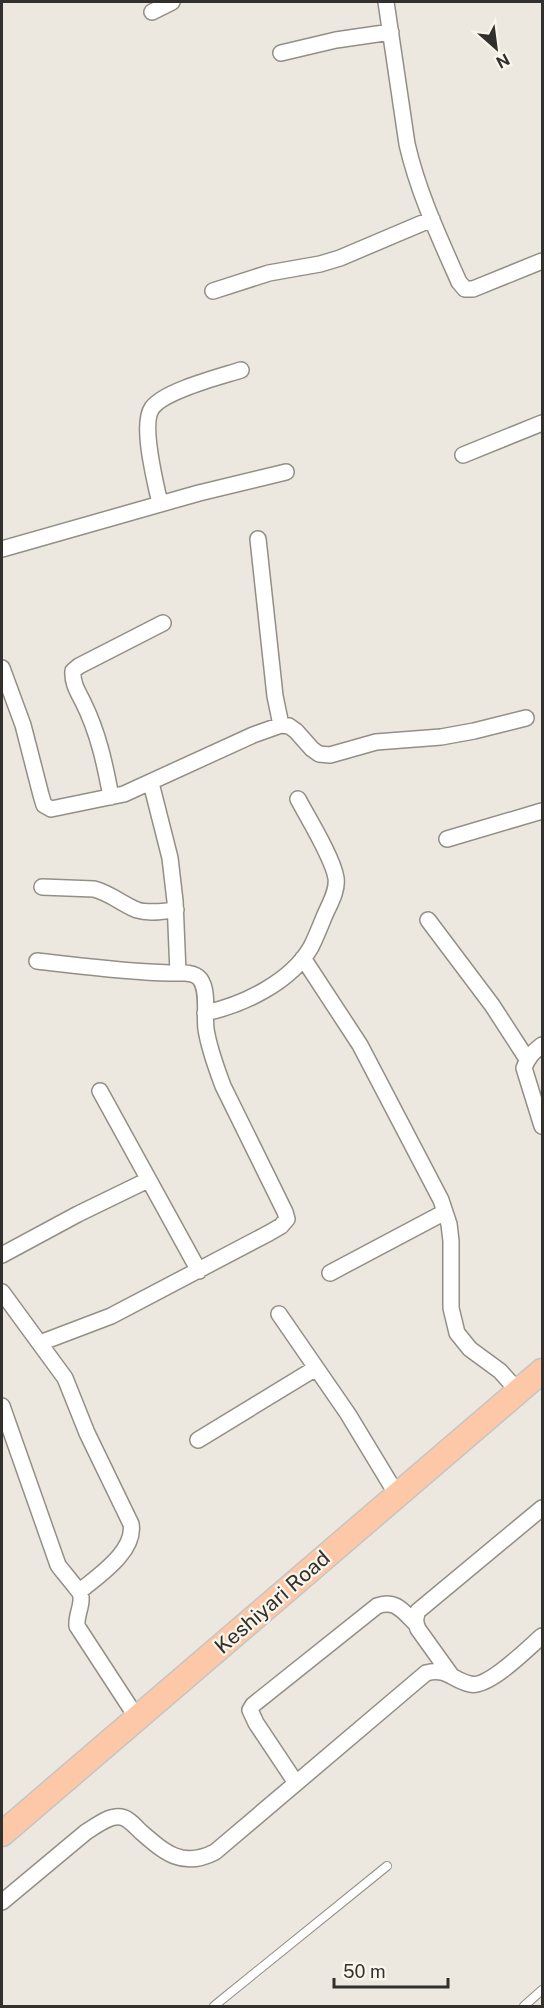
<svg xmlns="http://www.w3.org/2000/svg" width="544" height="2008" font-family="'Public Sans',sans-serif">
<rect width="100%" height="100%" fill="#ede8df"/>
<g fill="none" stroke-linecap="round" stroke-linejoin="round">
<g stroke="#938f86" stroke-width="10">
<path id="lane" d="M214 2006 387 1866
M524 2006 542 1990"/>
</g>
<g stroke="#938f86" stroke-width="18">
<path id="street" d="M386 2 407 144C418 192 439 237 459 282L465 289H473L542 261
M152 12 172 2
M281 53 336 40 391 32
M213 291 269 273 320 264 340 258 432 219
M463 455 542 423
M160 504C156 484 140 425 152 408 164 391 219 377 241 370
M258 539 275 696 281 725
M2 549 199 493 286 472
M2 668 23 725 41 795 44 805 51 809 124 794 253 735 281 725 289 726 296 731 312 749 319 754 330 755 376 742 441 737 474 731 526 718
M151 783 170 858 175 901 178 973
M111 797C105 764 98 732 83 702 78 692 72 683 73 671L79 666 163 623
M447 839 542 811
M42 887 94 889C110 893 122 904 137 910 149 914 163 911 176 910
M428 920 492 1005 527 1059
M303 958 360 1045 441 1200 449 1224 451 1241V1308L457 1333 470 1349 500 1371 518 1391
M37 961C81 966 125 972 170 973 179 973 194 971 200 979 209 991 204 1014 206 1029 209 1049 216 1067 223 1086L285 1212 287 1219 281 1226 269 1233 111 1316 40 1343
M205 1013C243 1005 291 982 311 947 316 937 320 927 324 917 329 905 338 891 336 878 333 858 308 818 298 799
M542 1045C533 1052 528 1057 524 1068L542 1126
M100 1091 199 1271
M2 1255 78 1214 148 1180
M330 1273 445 1212
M2 1292 65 1378 87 1433 131 1524C136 1551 98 1576 80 1591
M279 1314 348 1414 397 1495
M2 1406 58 1565C62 1571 81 1592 81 1597 82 1607 76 1615 77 1626L137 1718
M198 1440 316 1368
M451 1675 418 1629C415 1622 415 1618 418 1611L542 1508
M296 1783 256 1723 250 1710 253 1705 377 1606C395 1599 403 1611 415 1623
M2 1902 86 1832C96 1826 109 1815 121 1817 128 1818 134 1825 140 1831 164 1852 182 1869 215 1852L426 1673C447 1667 452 1680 470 1684 488 1689 528 1648 542 1636"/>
</g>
<g stroke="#c6c5c4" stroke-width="27">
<path id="primary" d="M2 1834 542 1371"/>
</g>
<use href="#lane" stroke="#fff" stroke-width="8"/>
<use href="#street" stroke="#fff" stroke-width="15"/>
<use href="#primary" stroke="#fdc8a7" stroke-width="24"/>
</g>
<g text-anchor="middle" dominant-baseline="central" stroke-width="4.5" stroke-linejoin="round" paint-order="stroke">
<g font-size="21" fill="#32302d" stroke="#faf6ec">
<text transform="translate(272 1602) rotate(-41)">Keshiyari Road</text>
</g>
</g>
<rect width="544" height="2008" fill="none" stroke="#32302d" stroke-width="6"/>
<g transform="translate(496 48) rotate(152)" stroke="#faf6ec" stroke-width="4.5" paint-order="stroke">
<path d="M0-4.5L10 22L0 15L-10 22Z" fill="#32302d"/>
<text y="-9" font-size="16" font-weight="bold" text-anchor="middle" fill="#32302d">N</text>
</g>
<path d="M334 1978v9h114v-9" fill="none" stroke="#32302d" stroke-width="3"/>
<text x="343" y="1978" font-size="18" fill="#32302d" stroke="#faf6ec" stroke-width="4.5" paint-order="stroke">50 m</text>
</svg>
